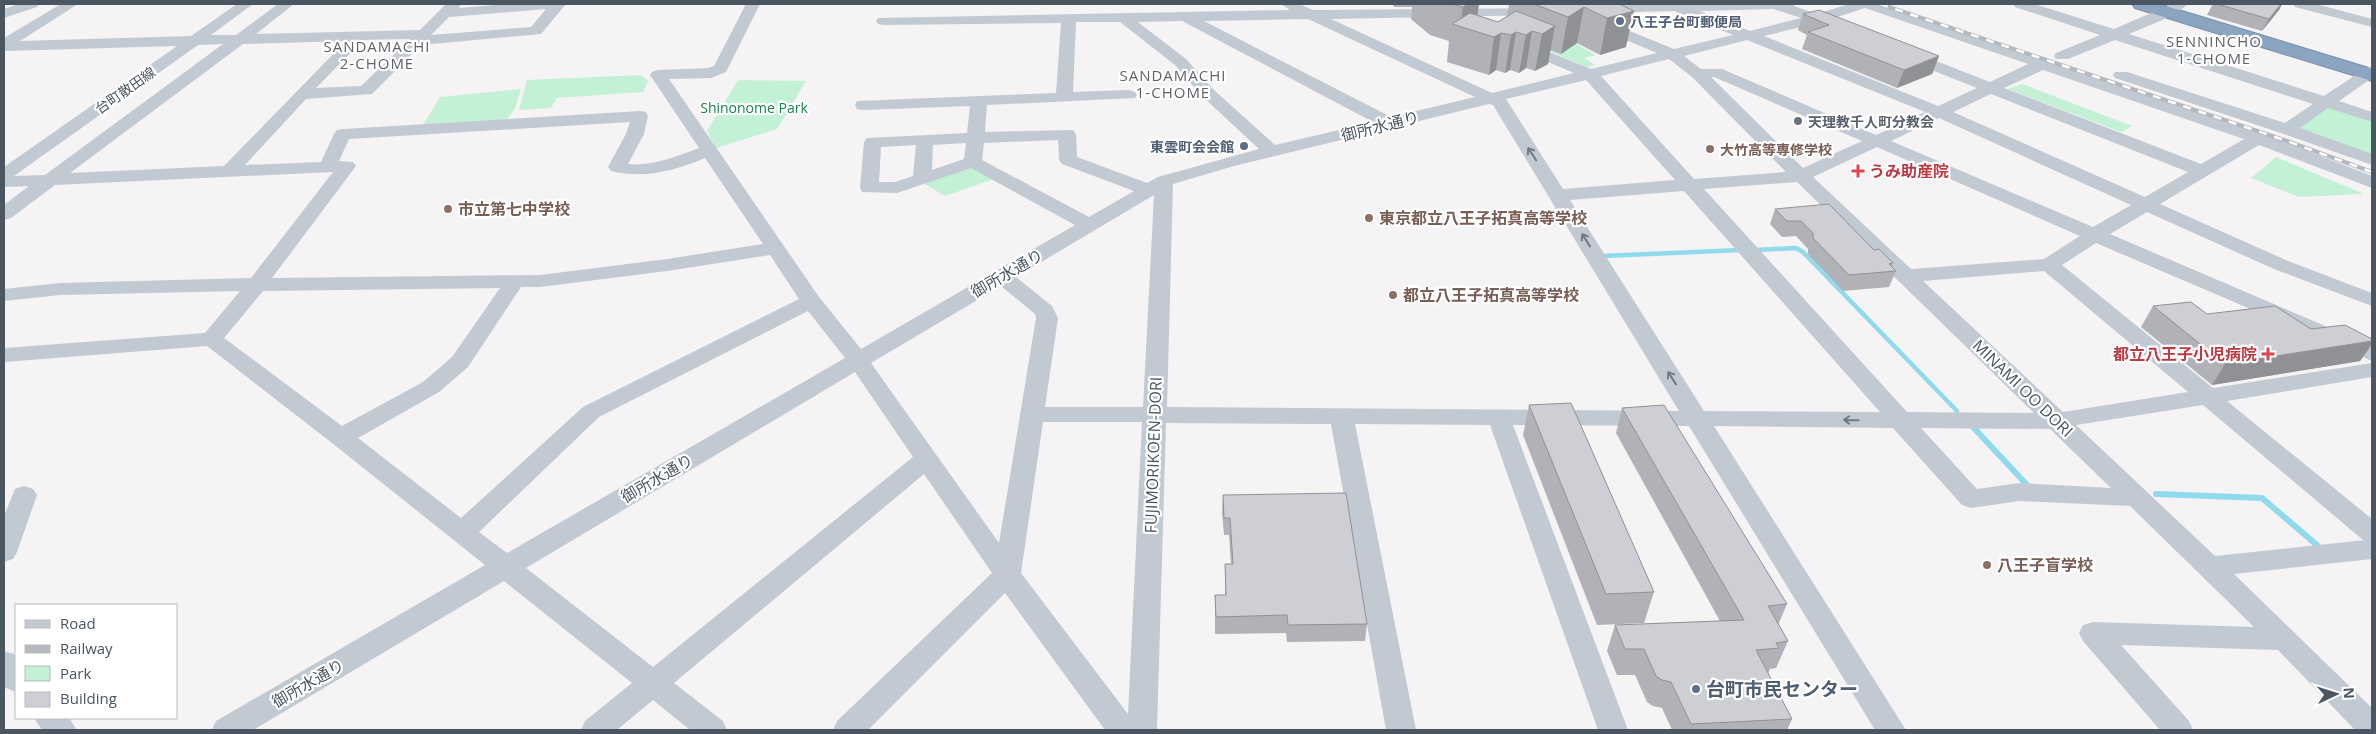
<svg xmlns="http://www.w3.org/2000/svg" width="2376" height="734" font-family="'Open Sans','Noto Sans JP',sans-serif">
<rect width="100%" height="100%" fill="#f5f3f3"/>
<path fill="#c3f1d5" d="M1566 38 1596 55 1584 58 1596 65 1587 67 1544 49Z
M641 75 648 81 643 92 557 98 551 108 519 110 527 80Z
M738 80 806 81 777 129 716 148 707 131Z
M2022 84 2132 126 2121 132 2008 89Z
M521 89 515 108 507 120 423 125 440 97Z
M2328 103 2372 117V159L2297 130Z
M2276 157 2364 194 2299 197 2251 178Z
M969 166 994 179 945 196 921 182Z"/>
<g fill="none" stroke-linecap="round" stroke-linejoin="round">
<path stroke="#90daee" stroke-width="4.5" d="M1756 250 1796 248 1803 252 1957 411
M1603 256 1741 250"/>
<path stroke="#90daee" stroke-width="6" d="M1973 427 2027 485
M2156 494 2262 498 2318 546"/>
<g stroke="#7690ad" stroke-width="2">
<path id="highway" d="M2132 4H2159L2372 69V81L2135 8Z"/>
</g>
<path fill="#c1cad2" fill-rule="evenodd" d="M19 4H39L37 7 4 18V9Z
M61 4H78L20 41 191 36 237 4H253L211 35H236L278 4H294L256 34 420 30 446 4H461L459 8 507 4H566L541 34 421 45 372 94 306 99 245 165 321 162 334 134 337 130 343 129 640 111 646 112 648 116 644 134 628 164C653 166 675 157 699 148L650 75 652 72 658 70 708 68 714 66 746 4H760L726 72 711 78 669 79 819 297 861 349 1075 225 971 168 897 193 862 192 860 188 864 142 867 138 967 133 970 106 863 110 857 109 855 105 857 101 1056 93 1061 23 883 25 878 24 876 21 878 18 1290 10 1281 4H1299L1313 10 1542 8 1544 11 1537 15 1331 19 1492 93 1574 73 1517 49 1514 46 1517 43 1522 41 1591 69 1657 53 1546 7 1544 4H1563L1674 49 1733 35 1675 11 1600 13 1593 9 1600 5 1633 4H1795L1794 6 1817 14 1849 4H1880L2264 134 2372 176V188L2259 145 2160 204 2288 261 2372 293V306L2274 269 2147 212 2110 234 2372 346V361L2096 243 2062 265 2213 388 2372 363V377L2227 401 2372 519V559L2234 574 2372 708V730H2355L2278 650 2121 645 2189 721 2193 730H2160L2083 641 2079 633 2083 625 2093 622 2254 627 2130 506 2020 501 1971 508 1962 505 1893 428 1714 426 1906 730H1875L1689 426 1513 425 1628 730H1598L1490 425 1355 424 1416 730H1386L1331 424 1166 423 1157 730H1105L1005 593 868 730H833L837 721 992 573 924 474 674 683 723 721 727 730H690L653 700 617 730H581L585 721 632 683 504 581 253 730H212L216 721 485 565 332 443 207 346 4 362V348L205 333 240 291 60 295 4 301V289L60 283 251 278 333 172 55 185 11 218 4 220V205L29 186 4 187V167L177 46 4 51V38ZM1865 8 2028 64 1990 82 1913 52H1901L1899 55 1901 58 1977 88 1938 106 1764 36 1822 22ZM546 9 531 27 431 35 449 17ZM1773 9 1801 18 1750 31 1700 11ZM1308 19 1475 97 1391 117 1204 21ZM1182 21 1373 122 1275 145 1214 90 1186 59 1138 22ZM1076 22H1120L1175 65 1202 96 1259 149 1158 177 1147 183 1077 157 1076 134 1073 130 985 132 987 105 1135 98 1137 95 1135 92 1129 90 1073 92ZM410 39 361 86 316 88 363 40ZM1747 40 1925 112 1876 135 1722 69H1701L1684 56ZM346 41 224 166 70 173 243 44ZM223 44 45 175 14 176 198 45ZM1669 59 1692 77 1786 172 1694 179 1601 76ZM2043 70 2232 135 2244 139 2201 164 2004 88ZM1711 77H1714L1862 141 1803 168ZM1586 80 1675 180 1563 189 1506 99ZM1991 94 2188 172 2145 197 1953 112ZM1489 104 1493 105 1679 411 1167 407 1173 184 1234 166ZM1939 118 2131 205 2093 227 1891 141ZM630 122 626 134 608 167 611 171C644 179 674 171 705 158L763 244 667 259 540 275 272 278 356 166 353 162 339 161 349 139ZM1058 140 1059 160 1062 164 1134 191 1089 217 982 160 984 143ZM966 143 964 159 932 170 933 145ZM916 145 913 176 895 182H879L881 147ZM1877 147 2080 236 2044 259 1911 269 1813 177ZM1797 182 2034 413 1907 412 1704 189ZM1684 191 1880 412 1704 411 1570 200ZM1154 195 1143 407H1045L1058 318 1052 306 1016 277ZM770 255 799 299 583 407 461 518 358 438 439 392 468 367 521 287H540L667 271ZM2044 271 2188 392 2063 412 1923 281ZM1001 286 1035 314 1036 318 999 543 871 363ZM500 288 452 357 423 382 342 426 224 338 263 291ZM808 311 845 358 507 553 479 532 599 417ZM855 372 913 457 653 667 526 568ZM2203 405 2363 540H2365L2215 556 2076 425ZM1043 422H1142L1128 714 1021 573ZM1921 428 2050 429 2111 488 2020 483 1977 489Z
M2013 4H2034L2114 29 2172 4H2188L2174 15 2129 34 2324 96 2366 68 2372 66V78L2339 101 2372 112V122L2328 108 2300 128 2372 154V165L2281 133 2115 78 2113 75 2115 72H2127L2285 123 2313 104 2115 40 2068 59H2056L2054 56 2056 53 2100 35 2015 7Z
M2293 4H2316L2372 19V27L2295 7Z
M24 486 33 489 37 495 17 552 13 559 4 562V516L15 489Z
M4 651 14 654 16 657V692L6 688 4 686Z
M34 718H69L77 730H42Z"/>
<use href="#highway" fill="#8ba5c1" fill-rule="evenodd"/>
<g stroke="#b5b8bd" stroke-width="4">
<path id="rail" d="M1880 4 2287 141 2372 172"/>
</g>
<use href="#rail" stroke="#fff" stroke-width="2.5" stroke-dasharray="8" stroke-linecap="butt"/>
</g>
<path fill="#b0b2b7" d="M1393 4H1479L1477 15 1498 22 1507 16 1509 4H1631H1620L1626 47 1600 55 1577 43 1561 54 1550 50 1548 64 1535 71 1526 68 1519 73 1510 70 1505 73 1496 70 1489 75 1447 62 1449 41 1430 35 1411 19 1412 7H1395L1393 6Z
M2213 4H2282L2279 10 2262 31 2207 15Z
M1803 14 1939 56 1932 74 1897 88 1802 49 1807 35 1798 30Z
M1775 209 1874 250 1893 263 1892 267 1896 271 1889 287 1843 291 1808 254V249L1796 236 1782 237 1770 224Z
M2153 306 2311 329 2372 339V344L2360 361 2212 385 2141 327Z
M1529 405 1654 592 1644 623 1597 625 1523 435Z
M1622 408 1787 604 1778 625 1788 641 1776 668 1770 669 1768 673 1792 719 1787 730H1672L1662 708 1653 706 1647 702 1635 675H1617L1607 651 1615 625 1720 621 1616 433Z
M1223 495 1367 624 1365 641 1287 642 1286 633 1215 634V595H1225V564H1231L1229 535H1224L1222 512Z"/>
<path fill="#909195" d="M1468 4H1479L1475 31 1460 27 1463 7Z
M2281 4H2282L2279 10 2262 31 2269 19Z
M1584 7 1577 43 1561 54 1568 17Z
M1634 11 1626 47 1600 55 1607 18Z
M1555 26 1548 64 1535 71 1542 34Z
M1532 31 1526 68 1519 73 1526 35Z
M1516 32 1510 70 1505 73 1511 35Z
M1501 33 1496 70 1489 75 1494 37Z
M1939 56 1932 74 1897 88 1904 70Z
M2372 341V344L2360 361 2212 385 2225 364Z"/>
<path fill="#cdcfd5" stroke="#909195" d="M1452 4H1468L1463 7Z
M1534 4H1619L1634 11 1607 18 1584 7 1568 17Z
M2217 4H2281L2269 19Z
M1819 10 1939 56 1904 70 1808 32 1829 25 1803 14Z
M1516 11 1555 26 1542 34 1532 31 1526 35 1516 32 1511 35 1501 33 1494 37 1452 24 1470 13 1498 22Z
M1829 204 1874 250 1879 249 1893 263 1889 264 1896 271 1849 275 1813 238V233L1801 221H1787L1775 209Z
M2191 302 2207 314 2275 306 2311 329 2345 325 2372 339V341L2225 364 2153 306Z
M1571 403 1654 592 1606 594 1529 405Z
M1664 405 1787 604 1768 606 1788 641 1776 643 1779 648 1756 650 1792 719 1691 724 1671 682 1662 680 1656 676 1644 649H1625L1615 625 1744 620 1622 408Z
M1346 493 1367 624 1288 625 1287 615 1216 617 1215 595H1226L1225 564H1233L1230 518H1224L1223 495Z"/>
<defs><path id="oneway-shaft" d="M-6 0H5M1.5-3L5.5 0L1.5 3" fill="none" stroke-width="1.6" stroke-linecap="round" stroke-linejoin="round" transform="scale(1.25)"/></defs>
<g stroke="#6e7983">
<use href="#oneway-shaft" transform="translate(1532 154) rotate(-123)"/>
<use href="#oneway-shaft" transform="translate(1586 240) rotate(-122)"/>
<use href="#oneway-shaft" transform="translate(1672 378) rotate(-122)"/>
<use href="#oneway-shaft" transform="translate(1851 420) rotate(-179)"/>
</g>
<g fill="#5c6f8a" stroke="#fff" stroke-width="2">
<circle cx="1620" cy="21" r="5"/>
<circle cx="1244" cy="146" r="5"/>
<circle cx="1696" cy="689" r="5"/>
</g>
<circle fill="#6b7280" stroke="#fff" stroke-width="2" cx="1798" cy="121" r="5"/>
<g fill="#8d6e63" stroke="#fff" stroke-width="2">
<circle cx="1710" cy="149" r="5"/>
<circle cx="448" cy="209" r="5"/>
<circle cx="1369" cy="218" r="5"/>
<circle cx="1393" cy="295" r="5"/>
<circle cx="1987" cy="565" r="5"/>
</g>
<g fill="#e0444e" stroke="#fff" stroke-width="2">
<path d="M1855.5 163.5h5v5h5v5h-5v5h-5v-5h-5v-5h5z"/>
<path d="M2265.5 346.5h5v5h5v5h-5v5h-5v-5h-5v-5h5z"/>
</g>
<g text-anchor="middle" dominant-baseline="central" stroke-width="4.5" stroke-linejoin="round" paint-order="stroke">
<g font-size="14" font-weight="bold" fill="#4e5e75" stroke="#fff" text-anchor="start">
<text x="1630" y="21">八王子台町郵便局</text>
<text x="1234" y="146" text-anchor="end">東雲町会会館</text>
</g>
<g font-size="14" fill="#4a5661" stroke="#fff">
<text transform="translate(125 90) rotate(-35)">台町散田線</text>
</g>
<g font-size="14" fill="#17864f" stroke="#fff">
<text x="754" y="107">Shinonome Park</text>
</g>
<g font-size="14" font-weight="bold" fill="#5b616d" stroke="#fff" text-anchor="start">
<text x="1808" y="121">天理教千人町分教会</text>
</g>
<g font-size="14" font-weight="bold" fill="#785e54" stroke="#fff" text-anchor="start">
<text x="1720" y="149">大竹高等専修学校</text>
</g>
<g font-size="15" letter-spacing="1" fill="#5f6368" stroke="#fff">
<text x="2214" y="41">SENNINCHO<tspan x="2214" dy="17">1-CHOME</tspan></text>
<text x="377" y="46">SANDAMACHI<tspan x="377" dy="17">2-CHOME</tspan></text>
<text x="1173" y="75">SANDAMACHI<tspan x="1173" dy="17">1-CHOME</tspan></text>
</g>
<g font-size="16" fill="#4a5661" stroke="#fff">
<text transform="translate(1380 126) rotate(-14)">御所水通り</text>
<text transform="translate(1007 273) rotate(-30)">御所水通り</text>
<text transform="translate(2023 388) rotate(44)">MINAMI OO DORI</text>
<text transform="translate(1153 455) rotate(-88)">FUJIMORIKOEN-DORI</text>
<text transform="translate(657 478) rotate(-30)">御所水通り</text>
<text transform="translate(308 683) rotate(-30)">御所水通り</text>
</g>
<g font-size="16" font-weight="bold" fill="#be3a42" stroke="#fff" text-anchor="start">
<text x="1869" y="171">うみ助産院</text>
<text x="2257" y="354" text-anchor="end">都立八王子小児病院</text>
</g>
<g font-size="16" font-weight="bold" fill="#785e54" stroke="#fff" text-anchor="start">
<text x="458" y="209">市立第七中学校</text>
<text x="1379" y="218">東京都立八王子拓真高等学校</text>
<text x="1403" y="295">都立八王子拓真高等学校</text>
<text x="1997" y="565">八王子盲学校</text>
</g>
<g font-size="19" font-weight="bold" fill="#4e5e75" stroke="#fff" text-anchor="start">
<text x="1706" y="689">台町市民センター</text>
</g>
</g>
<rect width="2376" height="734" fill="none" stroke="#4a5661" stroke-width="10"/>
<rect x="15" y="604" width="162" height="115" fill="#ffffff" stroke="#b7bbc0"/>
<rect x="25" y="620" width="25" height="8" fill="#c1cad2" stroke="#b7bbc0"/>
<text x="60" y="629" font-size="15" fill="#4a5661">Road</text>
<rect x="25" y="645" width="25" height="8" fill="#b5b8bd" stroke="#b7bbc0"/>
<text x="60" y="654" font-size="15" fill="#4a5661">Railway</text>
<rect x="25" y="666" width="25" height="15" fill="#c3f1d5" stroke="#b7bbc0"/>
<text x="60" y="679" font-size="15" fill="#4a5661">Park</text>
<rect x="25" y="692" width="25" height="15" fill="#cdcfd5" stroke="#b7bbc0"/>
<text x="60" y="704" font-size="15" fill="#4a5661">Building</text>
<g transform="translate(2336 694) rotate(86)" stroke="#ffffff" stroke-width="4" paint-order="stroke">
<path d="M0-4L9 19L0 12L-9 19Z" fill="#4a5661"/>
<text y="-8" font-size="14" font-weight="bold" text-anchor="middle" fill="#4a5661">N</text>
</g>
</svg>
